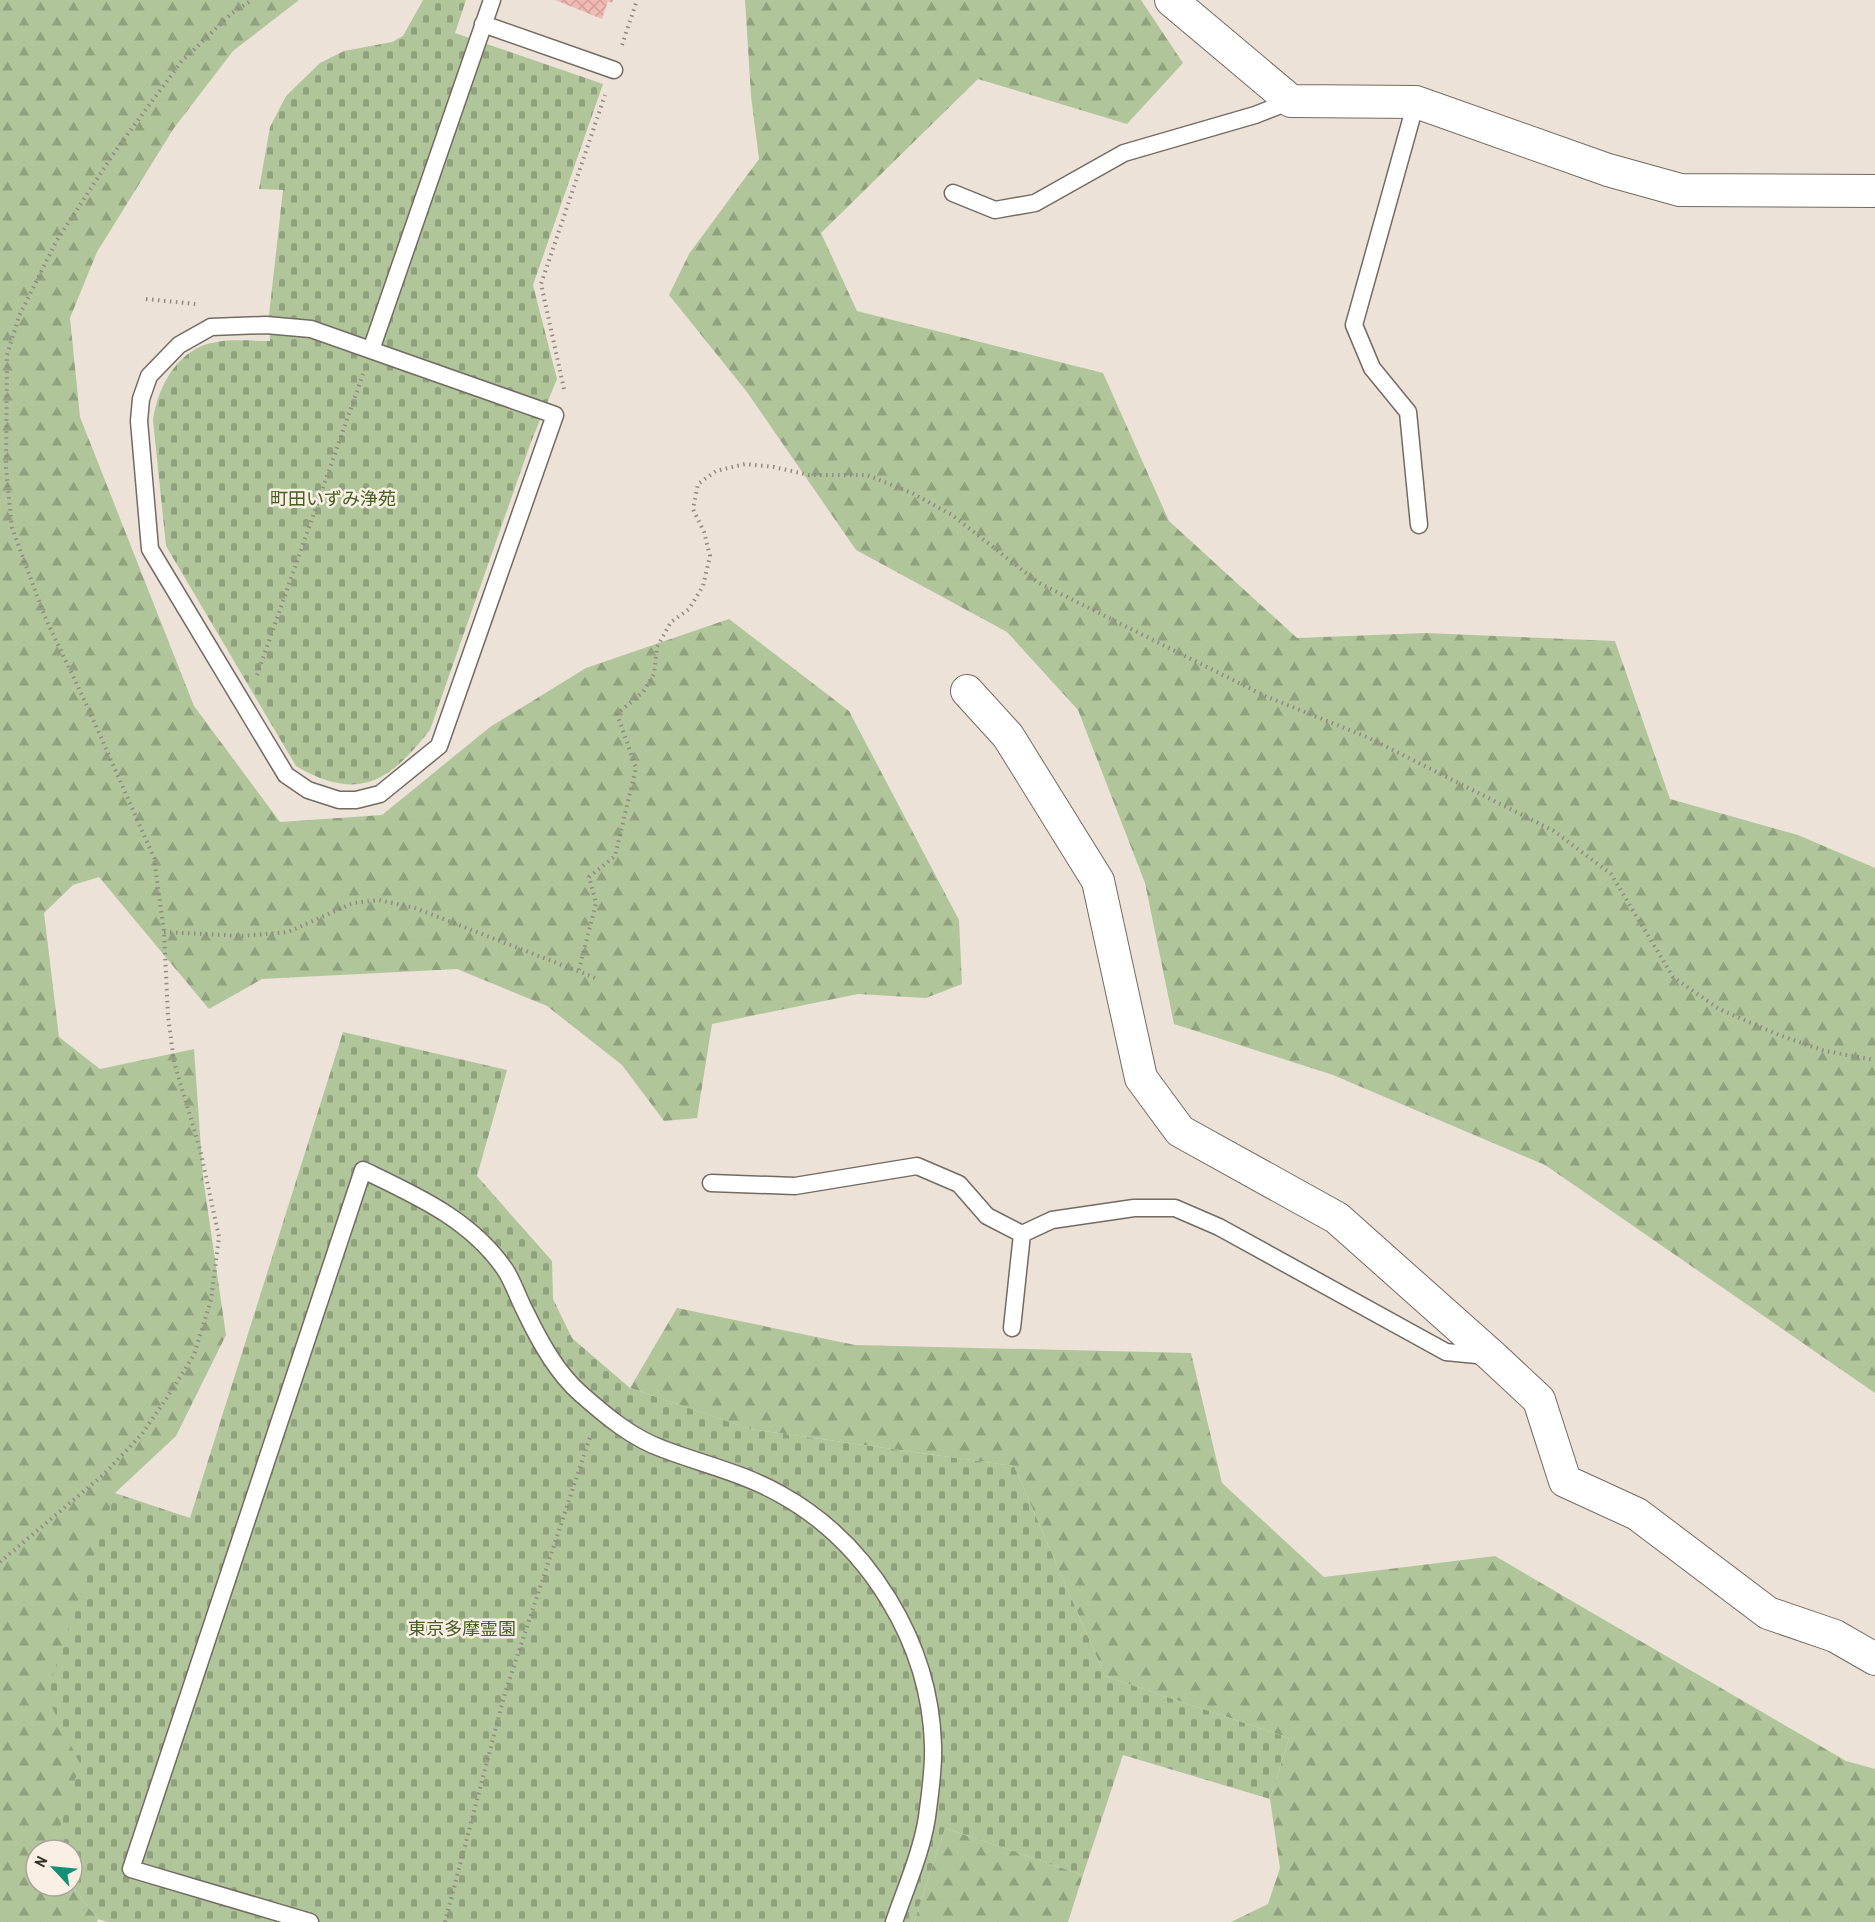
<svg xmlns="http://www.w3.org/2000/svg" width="1875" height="1922" font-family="'Archivo Narrow','Noto Sans JP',sans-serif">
<defs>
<pattern id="forest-firs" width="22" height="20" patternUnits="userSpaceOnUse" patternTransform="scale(1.5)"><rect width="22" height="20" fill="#b0c69a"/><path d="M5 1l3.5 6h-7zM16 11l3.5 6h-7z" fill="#90a17e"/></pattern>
<pattern id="cemetery-stones" width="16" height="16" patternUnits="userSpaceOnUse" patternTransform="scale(1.5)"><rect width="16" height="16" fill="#b0c69a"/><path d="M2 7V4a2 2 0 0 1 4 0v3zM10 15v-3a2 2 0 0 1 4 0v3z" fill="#90a17e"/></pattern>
<pattern id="building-cross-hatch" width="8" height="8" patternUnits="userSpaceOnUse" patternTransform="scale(1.5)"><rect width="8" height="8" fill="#f1bab2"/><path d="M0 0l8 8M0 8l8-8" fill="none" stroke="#cfa099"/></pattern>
</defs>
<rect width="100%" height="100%" fill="#ece2d8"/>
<path fill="url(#forest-firs)" d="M0 0H299L233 51 174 128 97 252 70 318 80 417 194 706 280 822 382 815 490 727 586 668 729 619 849 711 959 920 962 984 926 998 858 994 712 1024 697 1118 664 1121 622 1065 547 1006 457 969 262 979 209 1009 99 877 73 885 44 913 59 1037 100 1069 194 1049 203 1177 226 1335 176 1436 115 1493 82 1762 53 1850H36V1886H72L98 1919 97 1922H0Z
M745 0H1141L1183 63 1127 124 978 79 821 233 857 311 1103 373 1169 521 1297 638 1425 633 1615 641 1670 799 1798 835 1875 868V1393L1545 1165 1333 1075 1174 1024 1145 883 1078 710 1007 632 856 550 747 392 669 295 689 254 759 159 751 96Z
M677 1308 855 1345 1191 1353 1222 1483 1324 1577 1495 1556 1846 1761 1875 1769V1922H1231L1268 1904 1280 1868 1270 1799 1289 1738 1105 1676 1014 1466 750 1429 630 1388Z
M945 1828 1083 1875 1068 1922H914Z"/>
<path fill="url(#cemetery-stones)" d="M423 0H466L455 33 603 84 533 285 557 379 531 442 430 730C388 783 358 802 296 766L166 546 153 420C158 385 179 347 217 342 234 339 253 341 270 341L269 315 283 190 259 189 270 127 286 96 320 63 344 51 392 42 403 36Z
M343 1032 507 1070 477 1176 552 1261 553 1299 572 1338 630 1388 750 1429 1014 1466 1105 1676 1289 1738 1270 1799 1123 1755 1083 1875 945 1828 914 1922H107L98 1919 72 1886V1850H53L80 1764 46 1695 115 1493 190 1518Z"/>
<path fill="url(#building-cross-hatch)" d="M555 0H613L612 3 608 1 602 19Z"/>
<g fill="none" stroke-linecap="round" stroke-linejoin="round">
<g stroke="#736b62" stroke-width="19">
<path id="service" d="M483 24 614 70
M1416 102 1354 325 1372 368 1408 412 1419 525
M953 193 995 210 1035 203 1124 153 1255 115 1291 101
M266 325 311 329 555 415 439 746 380 794 356 800H339L308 790 286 775 150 549 139 421 141 399 149 376 179 345 211 327Z
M371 350 492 0
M711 1183 795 1186 917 1166 959 1184 987 1216 1022 1234
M1022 1234 1052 1220 1134 1208H1175L1219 1227 1446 1352 1487 1356
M1012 1328 1022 1234
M310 1922 131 1869 363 1170C417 1196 472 1220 506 1271 514 1284 519 1300 526 1313 540 1342 557 1373 581 1394 606 1416 632 1438 663 1449 702 1464 743 1473 780 1494 869 1543 930 1643 933 1745 934 1768 930 1794 927 1817 922 1851 905 1890 894 1922"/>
</g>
<g stroke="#736b62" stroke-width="34">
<path id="minor" d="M1171 0 1291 101 1416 102 1608 170 1680 190 1875 191
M967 691 1008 736 1098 881 1141 1078 1180 1131 1337 1218 1493 1357 1539 1400 1565 1481 1637 1514 1768 1613 1835 1636 1875 1659"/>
</g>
<path stroke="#908a83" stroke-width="4" stroke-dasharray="1.5 4.5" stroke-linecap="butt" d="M622 45 637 0
M146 299 196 304
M564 389 541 284 605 95
M257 675 363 374
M164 932 241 936 288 932 353 903 379 900 415 908 598 979
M579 970 596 903 589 877 615 856 636 768 617 714 643 692 654 674 657 647 671 622 689 609 703 586 710 556 704 532 693 509 698 484 716 471 745 464 774 467 809 475H867L912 493 952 515 1039 583 1265 696 1369 738 1554 831 1611 874 1673 977 1719 1009 1779 1035 1825 1051 1875 1060
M0 1562 103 1475 142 1434 168 1396 194 1355 211 1300 219 1237 200 1149 174 1062 168 1016 164 932 154 858 89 710 45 617 12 528 6 468 7 355 19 316 57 240 116 150 181 62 232 13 252 0
M445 1922 505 1693 590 1437"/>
<use href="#service" stroke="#fff" stroke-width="16"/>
<use href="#minor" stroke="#fff" stroke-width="32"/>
</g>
<g text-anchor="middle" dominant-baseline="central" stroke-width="5" stroke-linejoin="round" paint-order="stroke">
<g font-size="18" fill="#445f20" stroke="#f9efe5">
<text x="333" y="498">町田いずみ浄苑</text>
<text x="462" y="1628">東京多摩霊園</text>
</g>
</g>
<g transform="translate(54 1868) rotate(296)"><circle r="28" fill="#f9efe5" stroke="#aaa39b" stroke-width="1.5"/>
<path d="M0-4.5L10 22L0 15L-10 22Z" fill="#119076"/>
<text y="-9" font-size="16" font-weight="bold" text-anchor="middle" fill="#34312d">N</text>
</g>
</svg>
